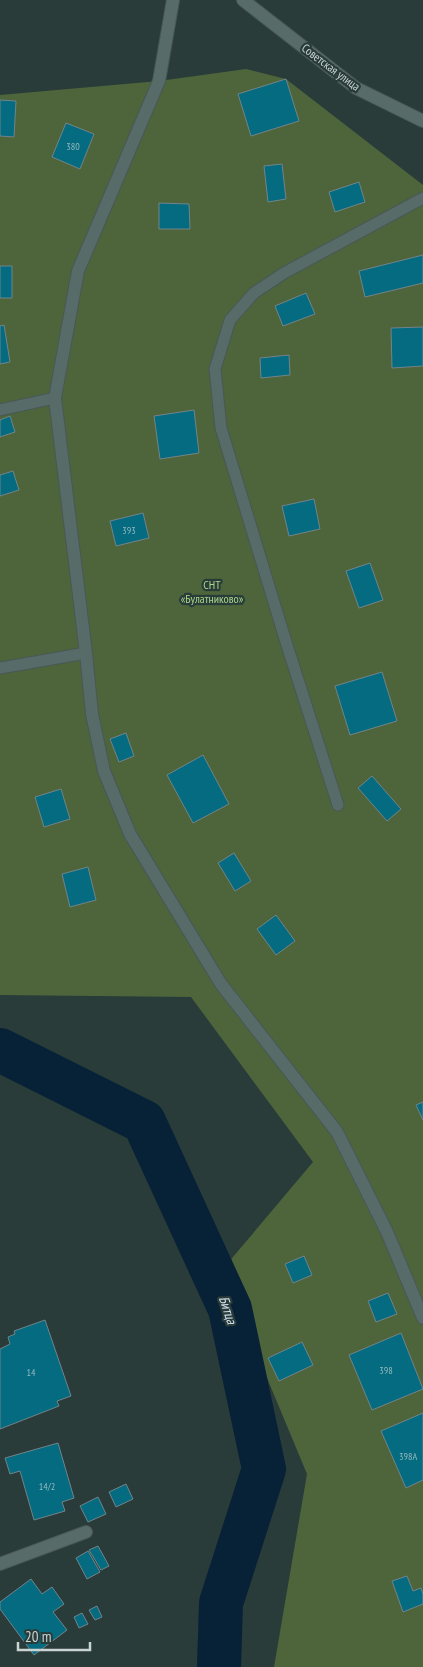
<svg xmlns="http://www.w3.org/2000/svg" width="423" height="1667" font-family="'PT Sans Narrow',sans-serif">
<rect width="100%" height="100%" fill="#293c3a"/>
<path fill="#4e653c" d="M246 69 286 79 423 185V1667H274L307 1474 222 1270 313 1162 191 997 0 995V95L159 81Z"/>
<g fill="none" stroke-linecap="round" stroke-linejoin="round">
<path stroke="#072137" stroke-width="44" d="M0 1050 144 1122 230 1309 264 1469 221 1603 219 1667"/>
</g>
<path fill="#046b80" stroke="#71848a" d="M286 79 299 121 251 136 238 94Z
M0 100 16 101 14 137 0 136Z
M66 123 94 134 80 169 52 157Z
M282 164 286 199 268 202 264 166Z
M359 182 365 202 335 212 329 192Z
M159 203 189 204 190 229H159Z
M423 255V283L365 297 359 271Z
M0 266H12V298H0Z
M306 293 315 314 283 326 275 306Z
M4 325 10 362 0 364V326Z
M423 327V366L392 368 391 328Z
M289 355 290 375 261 378 260 358Z
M194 410 199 453 160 459 154 416Z
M10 416 15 432 0 437V420Z
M13 471 19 490 0 496V475Z
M314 499 320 529 289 536 282 506Z
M143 513 149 538 116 546 110 521Z
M370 563 383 600 359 608 346 571Z
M382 672 397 721 350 735 335 686Z
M126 733 134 756 119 762 110 739Z
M203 755 229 804 193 823 167 775Z
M372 776 401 809 387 821 358 788Z
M61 789 70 819 44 827 35 797Z
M234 853 251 881 235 891 218 863Z
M88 867 96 900 70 907 62 874Z
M276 915 295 941 276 955 257 929Z
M423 1102V1120L416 1105Z
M304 1256 312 1275 293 1283 285 1264Z
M388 1293 397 1314 376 1322 368 1301Z
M45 1320 71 1396 57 1401 59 1406 0 1429V1349L10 1344 8 1337 15 1334 14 1331Z
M401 1333 423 1389 372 1410 349 1355Z
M302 1342 313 1365 279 1381 268 1358Z
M423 1413V1480L406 1488 381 1431Z
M58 1443 74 1498 62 1502 65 1511 34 1520 20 1471 10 1474 5 1458Z
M126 1484 133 1499 116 1507 109 1492Z
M98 1497 106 1514 88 1522 80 1506Z
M98 1546 109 1566 101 1570 89 1550Z
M88 1551 100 1572 87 1579 76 1558Z
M407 1576 413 1591 421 1588 423 1594V1604L403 1612 392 1581Z
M31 1579 42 1594 52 1587 64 1604 53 1612 67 1630 34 1655 0 1609V1602Z
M97 1606 102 1617 95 1620 89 1610Z
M82 1613 88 1624 79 1628 74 1617Z"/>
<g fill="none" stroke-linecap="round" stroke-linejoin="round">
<g stroke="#485856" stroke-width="13">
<path id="lane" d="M0 410 55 398
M0 668 86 653
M338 805 286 642 221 428 215 369 230 320 254 293 284 273 423 198"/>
</g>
<g stroke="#485856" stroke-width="14">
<path id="street" d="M173 0 159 81 78 271 55 398 86 653 92 714 104 771 130 834 221 984 337 1132 387 1232 423 1318
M0 1564 86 1532"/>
</g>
<g stroke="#485856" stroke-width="14">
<path id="secondary" d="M243 0 356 88 423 121"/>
</g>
<use href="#lane" stroke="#576b69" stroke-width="11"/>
<use href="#street" stroke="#576b69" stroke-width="12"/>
<use href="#secondary" stroke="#576b69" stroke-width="12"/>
</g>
<g text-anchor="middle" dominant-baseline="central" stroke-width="4.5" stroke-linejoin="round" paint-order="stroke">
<g font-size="10" fill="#98babe">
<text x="73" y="146">380</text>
<text x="129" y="530">393</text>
<text x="386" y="1370">398</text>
<text x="31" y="1372">14</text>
<text x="408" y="1456">398А</text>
<text x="47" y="1486">14/2</text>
</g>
<g font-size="12" fill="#c9d4d3" stroke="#293c3a">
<text transform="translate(331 67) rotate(37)">Советская улица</text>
</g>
<g font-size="12" fill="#a8d686" stroke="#293c3a">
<text x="212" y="584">СНТ<tspan x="212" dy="14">«Булатниково»</tspan></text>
</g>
<g font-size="14" font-style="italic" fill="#d7e5f2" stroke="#293c3a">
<text transform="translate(228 1310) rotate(72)">Битца</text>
</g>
</g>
<path d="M18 1642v8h72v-8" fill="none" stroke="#c9d4d3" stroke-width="2.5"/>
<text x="25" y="1642" font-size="15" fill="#c9d4d3" stroke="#293c3a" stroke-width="4" paint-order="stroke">20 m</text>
</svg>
